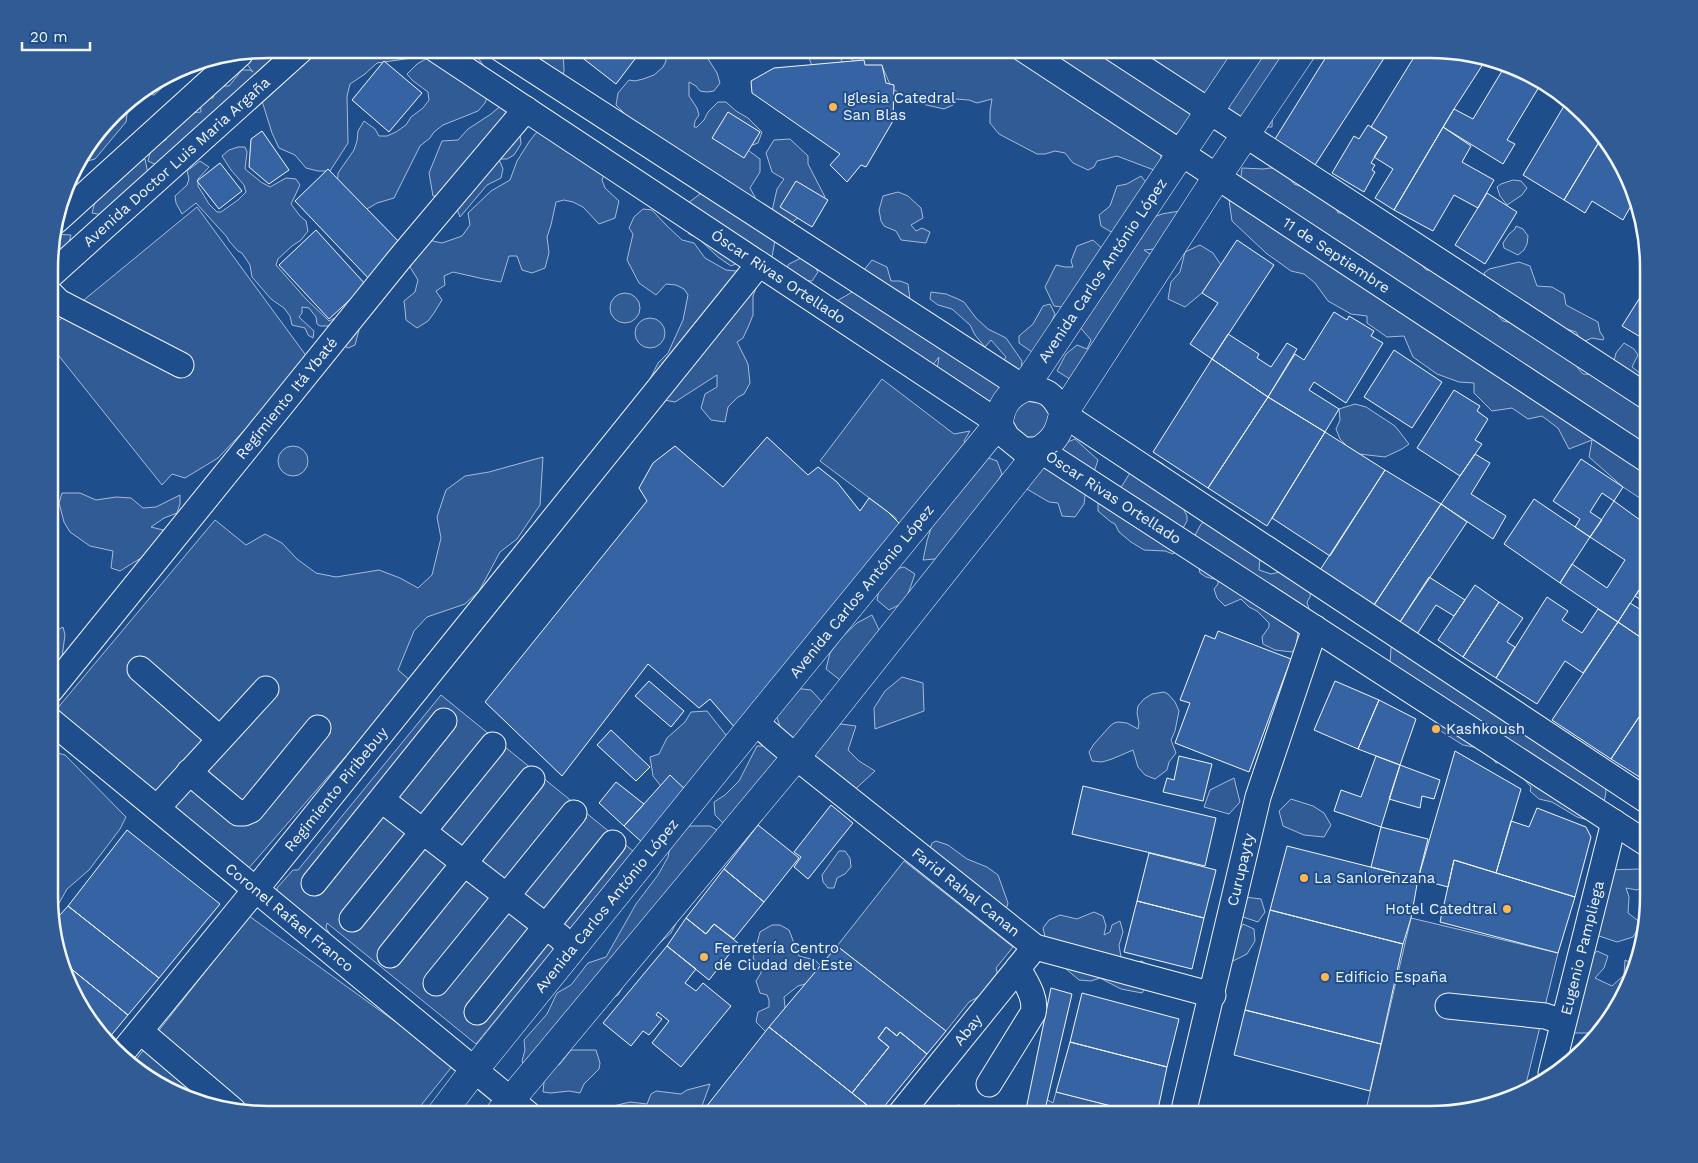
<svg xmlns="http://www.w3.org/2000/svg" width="1698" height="1163" font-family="'Work Sans',sans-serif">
<rect width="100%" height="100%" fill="#1f4e8c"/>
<path fill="#305b95" stroke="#a8bbd7" d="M267 49H287L163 168 148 161 152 145 166 140 167 124 190 113 201 112 200 99 213 98 216 86H229L242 70H250L253 72 246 63 259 50Z
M322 49H431L419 57 377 63 365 74 350 84 347 96 348 143 330 171H318L306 168 295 155 279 148 272 133 262 101 298 66Z
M454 49H458L465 53 479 59 489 74 493 81 485 103 478 111 443 125 434 132 430 138 420 146 394 198 377 203 367 209 337 191 338 173 354 150 357 141 358 131 364 121 375 129 379 136H387L396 132 406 125 411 117 423 108 429 100 428 92 412 80 407 74 417 64 438 52Z
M499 49H563L564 71 562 79Z
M663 49H710L705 54 717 73 720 83 714 91 707 92 700 91 696 86 689 82V96L697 108 699 115 695 121 694 127H697L704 120 708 112 718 102H726L736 111 748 118 762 132 758 143 745 148 760 159V172L750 188 755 197V203L775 240 772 257 767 263 746 259 731 266 718 257 698 238 689 234 687 229 688 203 704 191 667 142 654 137 644 126 636 125 616 105 618 93 629 80 635 81 643 79 654 75 663 67 666 61Z
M813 49H840L842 62 828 69 813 68 809 58 813 53Z
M847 49H1104L1192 113 1185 127 1172 137 1162 151 1159 166 1154 170 1117 156 1097 161 1094 167 1088 170 1073 163 1065 153 1055 151 1045 154H1037L999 134 990 123V111L992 99 977 103 969 100 956 99 953 105 944 109 922 104 892 89 882 66 879 71 857 63 847 56Z
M1127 49H1292L1273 96 1272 127H1252Z
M188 64 154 95 144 93 142 91 184 65Z
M510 98 519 126 521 144 514 155 507 159H499L503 169 501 178 487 185 460 217 457 209 442 197 433 196 429 173 442 141 458 140 468 129 491 114Z
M129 99 126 122 95 159 76 164 123 103Z
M550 123 593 146H605L610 159 602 180 605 188 619 201 615 218 599 224 583 207 573 202 564 200 556 202 551 225 547 237 549 253 545 268 532 273 522 270 517 256H509L501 282 484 279 453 272 444 276 445 285 436 291 442 300 434 313 428 321 417 328 406 320 405 309 404 301 415 292 418 280 410 267 413 256 428 240 442 243 462 236 470 225 468 213 491 191 510 180 517 161 529 142 535 134Z
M790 139 808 156V164L825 197 819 205 795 220 790 225 772 211 777 189 784 179 772 172 766 153 774 140Z
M238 147H245L247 152 245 169 261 182 270 187 286 178 296 179 300 185 291 204 300 216 306 221 308 231 301 240 292 246 278 259 276 265 306 299 329 321 335 318 355 330H359L355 345 348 348 341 344 333 326H320L317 324 316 317 309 308 302 307V313L299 317 314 331 313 338 308 335 305 328 292 325 290 316 284 308 271 299 252 277 250 265 242 253 238 251 229 241 227 237 196 203 182 214 176 203 175 196 187 185 189 179 187 171 200 161 209 167 198 179V186L209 204 217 212H221L238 200 246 192 244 185 231 170 222 156 229 150Z
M145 159 149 179 108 216 92 213 98 191 120 170Z
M1242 168 1263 169 1270 168H1281L1294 184 1331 197 1338 213H1350L1415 257 1426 270 1442 271 1491 308 1503 321 1513 323 1522 331 1531 333 1548 348 1575 358 1577 367 1583 374 1598 375 1606 386 1631 390 1649 411V504L1623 487 1589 457 1592 440 1569 449 1558 428 1542 416 1528 419 1512 408 1492 411 1474 393V383L1459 382 1437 374 1413 357 1404 336 1387 337 1367 323V316L1351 314 1328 301 1315 283 1304 274 1291 271 1266 253 1232 221 1229 200 1241 176Z
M1141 176 1149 186 1115 234 1101 226 1099 215 1110 206 1117 186 1127 184Z
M1513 180 1521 181 1527 188 1522 195 1507 205 1500 196 1497 187 1501 184Z
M898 192 908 196 921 208 923 218 911 225 916 231 922 228 930 232 926 243 901 240 896 231 884 226 881 221 879 210 883 196Z
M197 207 310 361 218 458 185 478 172 474 162 485 51 346V327Z
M643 209 652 210 666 225 682 240 694 243 705 258 726 270 746 272 757 286 753 296V315L749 325 743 338 737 342 748 364 750 383 744 394 738 397 728 407 725 422 711 420 701 408 705 394 717 387V375L675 402 664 400 649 381 658 363 668 353 683 320 688 295 684 289 676 285 666 284 656 295 639 283 627 260 633 234 629 228 634 217Z
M1185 210 1155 249 1144 250 1162 262 1081 386 1057 371 1066 354 1077 345 1087 349 1091 340 1079 326 1128 252 1141 239 1151 218 1162 214Z
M1516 226 1523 229 1528 236 1527 244 1524 250 1518 255 1504 248 1503 243 1509 234 1515 229Z
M52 234 71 235 65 257 51 267V239Z
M1093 240 1107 253 1069 308 1054 306 1045 287 1056 265 1065 267H1073L1071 261 1077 246Z
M1200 245 1213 253 1221 265 1202 293 1185 307 1168 299 1171 282 1180 272 1185 252Z
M801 258 807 263 814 265 818 272 812 281 797 280 783 273 789 264Z
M872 260 887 267 891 281H900L908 284 912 315 864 270Z
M1519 262 1530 266 1537 286 1552 287 1564 294 1566 305 1598 322 1600 332 1604 338 1603 340 1592 338 1585 341 1579 337 1576 332 1551 324 1549 318 1490 286 1484 273 1489 269Z
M859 288 1003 382 996 405 936 376 939 357 928 371 835 302Z
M931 292 946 294 958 299 964 302 976 318 988 329 1006 338 1022 361 1021 370 1013 373 1002 364 1006 357 991 340 985 347 975 335 970 325 952 309 938 305 930 299Z
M610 308a15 15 0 1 1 30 0a15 15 0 1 1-30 0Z
M1050 304 1055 314 1051 323 1053 346 1032 352 1019 343V336L1033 324 1043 306Z
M635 333a15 15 0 1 1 30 0a15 15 0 1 1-30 0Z
M1624 343 1634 349 1638 355 1632 367 1640 373 1641 379 1614 361 1616 353Z
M882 379 954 434 970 431 964 441 971 449 946 466 896 529V518L820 461Z
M1026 394 1057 413 1040 443 1013 434 1007 412Z
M1355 404 1366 407 1395 426 1409 444 1402 449 1385 457 1359 454 1347 446 1340 439 1336 429 1340 420 1339 409Z
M1075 439 1098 460 1088 490 1085 496 1084 504 1075 517 1062 516 1058 503 1049 502 1027 489 1029 481 1063 444Z
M278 461a15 15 0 1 1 30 0a15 15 0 1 1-30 0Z
M543 457 540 505 517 539 500 552 479 591 465 604 427 617 414 631 398 670 411 681 248 869 56 710 215 520 246 545 265 534 282 543 297 559 316 573 336 577 379 570 400 578 418 588 432 575 441 538 437 517 446 490 465 476 489 472Z
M986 457 997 461 1002 474 979 513 946 558 923 560 927 541 938 506Z
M1142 457H1151L1163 464 1172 474 1180 502 1187 516V521L1180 533V548L1173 554 1165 551 1144 550 1131 542 1119 532 1115 524 1111 522 1098 511V496L1114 488 1122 486 1134 466Z
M62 493H80L96 500 116 497 131 498 143 508 156 507 180 495V504L177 513 164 518 151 527 163 530 161 540 149 553 120 571 111 568 113 551 90 546 70 532 64 522 59 503Z
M1224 506 1260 558 1259 570 1271 574 1280 572 1311 590 1310 597 1307 602 1310 612 1298 632 1296 647 1292 652 1275 650 1263 644 1262 637 1269 627V623L1257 611 1249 607 1241 599 1225 606 1217 598 1214 589 1218 584V580L1206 577 1200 573 1193 539 1201 524Z
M904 567 915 574 908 594 901 604 889 610 877 600 881 580 888 571Z
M872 615 881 634 844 683 826 669 830 653 842 637 857 623Z
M63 627 65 635 62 657 55 663 51 672V634Z
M1396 641 1492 683 1499 692 1605 782 1606 792 1604 802 1588 820 1577 817 1552 802 1539 799 1530 791 1531 787 1522 777 1502 762 1496 763 1484 749 1463 745 1436 728 1437 716 1390 664 1391 648Z
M902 677 923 683 924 711 875 729 874 708 885 691Z
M794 688 811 690 823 703 803 740 783 735 774 709Z
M1164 692 1168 694 1175 702 1179 711 1175 731 1171 740 1176 753 1169 762 1167 770 1155 779 1145 775 1138 767 1133 750 1112 759 1102 762 1092 761 1089 752 1094 744 1110 726 1114 723 1118 722 1127 723 1138 729 1139 723 1137 713 1138 706 1144 699 1152 694Z
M441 695 633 851 476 1044 327 923 326 928 332 937 278 896 277 888 293 870H298Z
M707 711 726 735 728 742 692 782 679 791 664 790 653 776 650 757 659 754 667 738 685 722 691 712Z
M841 724 856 726 848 750 859 761 875 771 850 794 805 755 820 733Z
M757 746H769L791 774 725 825 715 815 714 802 725 795 739 781Z
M54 752 65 755 126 817 120 829 89 870 67 889 58 905 51 904V756Z
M1234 778 1240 802 1229 814 1204 807 1210 790Z
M1291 799 1313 806 1324 813 1331 825 1324 837 1304 835 1283 826 1279 811Z
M690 826H710L722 833 671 933 638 962 635 973 625 983 618 995 610 999 553 1068 560 1064 571 1050H596L600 1063 599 1069 584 1084 580 1093 569 1091 551 1093 543 1092 544 1082 525 1068 522 1061 525 1050 524 1040 547 1014 557 993 571 985 588 963 606 957 636 904 658 875 668 857 670 847 679 831Z
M936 841 948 845 967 859 987 867 998 875 1008 903 1007 907 1000 912 930 849 932 843Z
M839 851H845L850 858 851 867 845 874 837 878 834 888H828L823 882 822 875Z
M904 861 1013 947 996 968 998 976 987 992 969 1002 946 1031 837 946Z
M1639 869 1649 878V884L1637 890 1626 888 1629 897 1628 913 1641 923 1633 937 1617 942 1593 934 1608 870Z
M1245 897 1261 899 1265 912 1258 922 1243 917Z
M1094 912 1103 916 1106 926 1104 935 1110 932 1112 925 1120 921 1123 932 1119 945 1121 957 1132 963 1142 961 1150 967 1146 987 1142 993 1121 989 1100 978 1091 981 1079 980 1058 962 1046 941 1043 928 1049 920 1060 915 1077 919Z
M249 916 454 1064 414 1114H253L197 1103 134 1069 131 1066Z
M1411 918 1558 953 1524 1092 1431 1114H1365Z
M1243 924 1254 929 1255 941 1247 954 1233 961 1231 947Z
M772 925H780L789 930 799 956 815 960 824 969 812 982 798 986 784 997 785 1007 781 1025 769 1035 756 1022 758 1012 769 1007V1000L767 995 760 993 756 981 761 973 760 967 753 958 760 932Z
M1597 951 1608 956 1604 968 1595 978 1612 986 1624 975 1625 960 1638 966 1608 1021 1592 1033H1573L1575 975Z
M710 1084 699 1114H603L605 1108 630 1102 647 1104 651 1094 656 1091 681 1094 687 1090Z
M1056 1092 1143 1114H1033L1041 1096 1053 1103Z"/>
<path fill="#3563a3" stroke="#f2f6ff" d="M571 49H631L638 55 616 84Z
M769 49H789L783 58Z
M1331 49H1390L1315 165 1275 139Z
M1419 49H1445L1487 58 1454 109 1394 210 1375 198 1393 169 1374 157 1387 137 1371 127Z
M864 60 865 65H882L886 83 894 85 893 121 866 167 861 165 847 182 830 165 840 154 752 93 751 81 774 68Z
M384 61 422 93 389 132 352 100Z
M1505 66 1530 81 1532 77 1542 82 1507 140 1515 144 1503 164 1443 127 1454 109 1473 119Z
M1564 106 1587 120 1602 137 1564 200 1523 175Z
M728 112 760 132 744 158 712 138Z
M1368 125 1387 137 1371 163 1375 165 1372 170 1375 172 1364 192 1332 173 1354 136 1359 139Z
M1443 127 1471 146 1462 162 1494 180 1478 208 1454 195 1433 231 1394 210Z
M262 131 289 170 269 184 249 167 251 139Z
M1602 137 1620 158 1633 202 1623 220 1592 201 1585 213 1564 200Z
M220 163 242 191 219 209 197 181Z
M328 169 405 248 371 281 295 201Z
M796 181 828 200 812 227 780 207Z
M1487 193 1517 212 1485 264 1455 245Z
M316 230 366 285 329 319 279 265Z
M1237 240 1274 265 1212 359 1190 344 1218 303 1202 293Z
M1644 291 1649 294V342L1622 326Z
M1334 312 1347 320 1349 316 1374 331 1371 336 1383 343 1346 403 1314 382 1309 390 1339 409 1325 432 1268 397 1295 354 1304 360Z
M1228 334 1259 354 1257 358 1271 367 1287 343 1297 349 1268 397 1212 359Z
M1394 350 1442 382 1412 428 1364 397Z
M1212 359 1268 397 1208 488 1153 452Z
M1454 390 1480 406 1477 411 1488 419 1475 440 1482 444 1460 476 1417 448Z
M1268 397 1325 432 1267 526 1208 488Z
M1325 432 1385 470 1330 556 1272 518Z
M767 437 808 475 818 467 837 482 860 511 869 498 888 512 905 529 736 729 710 699 699 708 648 664 562 776 485 702 647 501 639 488 653 463 675 446 723 487Z
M1475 454 1490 463 1471 494 1506 516 1493 539 1441 504Z
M1581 459 1623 487 1614 501 1602 493 1590 512 1602 520 1590 537 1575 527 1580 519 1553 501Z
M1385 470 1441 504 1374 605 1320 570Z
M1534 499 1590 537 1560 583 1504 544Z
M1614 501 1640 520 1647 510 1649 511V575L1618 622 1560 583 1572 564 1607 588 1625 560 1590 537Z
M1441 504 1467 522 1400 622 1374 605Z
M1649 575V605L1635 596Z
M1429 577 1465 600 1454 616 1436 605 1417 634 1400 622Z
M1475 585 1499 602 1463 657 1438 640Z
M1547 597 1568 611 1562 620 1582 633 1598 609 1618 622 1583 673 1565 661 1537 704 1496 678Z
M1499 602 1523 618 1507 642 1515 647 1496 678 1463 657Z
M1630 603 1649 615V643L1618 622Z
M1618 622 1649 643V702L1611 759 1552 720Z
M1218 631 1291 659 1249 772 1175 743 1190 703 1180 700 1205 635 1215 639Z
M649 681 684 711 671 727 635 696Z
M1335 681 1379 700 1358 749 1314 730Z
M1379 700 1416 719 1400 765 1358 749Z
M1649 702V783L1611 759Z
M611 730 650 767 636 781 597 745Z
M1455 751 1521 789 1496 873 1454 860 1448 887 1418 879Z
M1179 756 1212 764 1203 801 1163 792 1167 778 1174 780Z
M1376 756 1400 765 1381 827 1334 811 1341 790 1361 797Z
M1400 765 1440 780 1434 799 1422 796 1420 808 1389 799Z
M670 775 690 794 644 844 624 826Z
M616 782 644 804 624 826 599 803Z
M1083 786 1216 818 1205 866 1072 834Z
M831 805 853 823 808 879 794 867 801 857 794 852Z
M1537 808 1586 827 1591 837 1575 897 1496 873 1511 821 1529 827Z
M758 825 799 858 764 902 724 869Z
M1381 827 1428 839 1418 879 1371 867Z
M127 830 220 904 159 978 68 906Z
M1287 846 1418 879 1411 918 1403 944 1270 910Z
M1149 853 1216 870 1204 918 1137 901Z
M1454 860 1575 897 1558 953 1440 922Z
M724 869 764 902 734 939 714 924 706 934 686 918Z
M1137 901 1204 918 1192 969 1124 952Z
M68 906 159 978 128 1015 64 963 51 925Z
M1270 910 1403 944 1381 1044 1245 1010Z
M686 918 706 934 714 924 738 943 709 980 667 946Z
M667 946 696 969 685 983 696 991 703 983 731 1006 681 1067 652 1043 669 1021 658 1012 656 1015 662 1019 649 1035 643 1031 631 1046 603 1023Z
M837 946 946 1031 927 1054 900 1032 897 1036 886 1027 878 1038 889 1047 852 1093 769 1027Z
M64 963 128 1015 108 1039 78 1005Z
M1051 988 1072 994 1044 1114H1025Z
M1082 993 1179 1019 1167 1067 1070 1042Z
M1245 1010 1381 1044 1370 1091 1234 1055Z
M769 1027 852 1093 878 1114H705L702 1112Z
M886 1027 897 1036 900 1032 927 1054 878 1114 852 1093 889 1047 878 1038Z
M1070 1042 1167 1067 1157 1114H1143L1056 1092Z
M958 1105 993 1114H956Z
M1218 1106 1253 1114H1216Z"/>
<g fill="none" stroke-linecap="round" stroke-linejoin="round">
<g stroke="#f2f6ff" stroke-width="27">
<g id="minor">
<path id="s1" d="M435 49 999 423 1007 437 1023 450H1040L1649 845"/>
<path d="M501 49 1024 388C1046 389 1053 393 1063 414L1649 802"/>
<path id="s2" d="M1023 49 1649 461"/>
<path d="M1114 49 1649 398"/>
<path d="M56 221 240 54"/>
<path id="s3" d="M51 275 302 49"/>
<path d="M51 294 59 302 181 365"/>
<path d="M140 669 220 739"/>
<path id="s4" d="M51 690 401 257 526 109"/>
<path id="s5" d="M51 721 528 1114"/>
<path id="s6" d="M755 722 796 757 1035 947 1213 995"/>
<path d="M189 772 238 813H244L251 810 318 728"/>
<path d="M382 800 560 937 572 950"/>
<path d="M157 808 266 689"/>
<path d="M314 883 444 721"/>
<path d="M352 919 493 745"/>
<path d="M390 955 532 779"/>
<path d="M436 983 574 813"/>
<path d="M1448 1006 1545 1016 1563 1022"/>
<path d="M477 1012 613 843"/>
<path d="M140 1031 233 1110"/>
<path id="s7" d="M121 1054 256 889 759 264"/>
<path id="s8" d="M1551 1073 1614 822"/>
<path d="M989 1084 1033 1013C1037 997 1025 982 1018 968"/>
<path id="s9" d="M900 1114 1035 947"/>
<path id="s10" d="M1183 1114 1258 797 1315 628"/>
</g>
</g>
<g stroke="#f2f6ff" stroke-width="29">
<g id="major">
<path id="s11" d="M441 1114 475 1069 755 722 999 423C1001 405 1008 395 1024 388L1251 49"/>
<path d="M499 1114 796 757 1040 450C1056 439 1059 432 1063 414L1217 177 1303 49"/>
</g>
</g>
<use href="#minor" stroke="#1f4e8c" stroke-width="25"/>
<use href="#major" stroke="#1f4e8c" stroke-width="28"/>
</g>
<g fill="#ffb74d" stroke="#1f4e8c" stroke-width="2">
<circle cx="833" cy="107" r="5"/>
<circle cx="1436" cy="729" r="5"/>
<circle cx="1304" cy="878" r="5"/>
<circle cx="1507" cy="909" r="5"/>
<circle cx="704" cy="957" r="5"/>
<circle cx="1325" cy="977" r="5"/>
</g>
<g text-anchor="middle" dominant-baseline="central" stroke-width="4" stroke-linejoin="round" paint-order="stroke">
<g font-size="15" fill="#f2f6ff" stroke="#1f4e8c" text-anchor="start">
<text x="843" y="98">Iglesia Catedral<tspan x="843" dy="17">San Blas</tspan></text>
<text x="1446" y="729">Kashkoush</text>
<text x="1314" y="878">La Sanlorenzana</text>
<text x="1497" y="909" text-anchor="end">Hotel Catedtral</text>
<text x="714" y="948">Ferretería Centro<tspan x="714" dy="17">de Ciudad del Este</tspan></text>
<text x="1335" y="977">Edificio España</text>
</g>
<g font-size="15" fill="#f2f6ff" stroke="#1f4e8c">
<text stroke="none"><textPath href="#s3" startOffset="169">Avenida Doctor Luis Maria Argaña</textPath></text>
<text stroke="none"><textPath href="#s2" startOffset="375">11 de Septiembre</textPath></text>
<text stroke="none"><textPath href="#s11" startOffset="1075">Avenida Carlos António López</textPath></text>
<text stroke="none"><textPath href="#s1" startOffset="412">Óscar Rivas Ortellado</textPath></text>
<text stroke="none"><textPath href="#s4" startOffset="375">Regimiento Itá Ybaté</textPath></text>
<text stroke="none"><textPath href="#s1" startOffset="818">Óscar Rivas Ortellado</textPath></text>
<text stroke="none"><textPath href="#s11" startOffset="671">Avenida Carlos António López</textPath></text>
<text stroke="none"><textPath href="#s7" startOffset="341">Regimiento Piribebuy</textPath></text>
<text stroke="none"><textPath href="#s10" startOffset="251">Curupayty</textPath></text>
<text stroke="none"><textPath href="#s6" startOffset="271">Farid Rahal Canan</textPath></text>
<text stroke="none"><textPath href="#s11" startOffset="266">Avenida Carlos António López</textPath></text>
<text stroke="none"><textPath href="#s5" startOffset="309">Coronel Rafael Franco</textPath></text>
<text stroke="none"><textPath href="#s8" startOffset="129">Eugenio Pampliega</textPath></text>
<text stroke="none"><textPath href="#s9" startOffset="108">Abay</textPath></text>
</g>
</g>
<path d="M0 0H1698V1163H0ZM268 58H1430A210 210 0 0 1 1640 268V896A210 210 0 0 1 1430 1106H268A210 210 0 0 1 58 896V268A210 210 0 0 1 268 58Z" fill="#305b95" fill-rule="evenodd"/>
<path fill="none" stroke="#f2f6ff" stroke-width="2.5" d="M268 58H1430A210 210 0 0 1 1640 268V896A210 210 0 0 1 1430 1106H268A210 210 0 0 1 58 896V268A210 210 0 0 1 268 58Z"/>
<path d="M22 42v8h68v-8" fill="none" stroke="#f2f6ff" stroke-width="2.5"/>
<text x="30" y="42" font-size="15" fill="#f2f6ff" stroke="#1f4e8c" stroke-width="4" paint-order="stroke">20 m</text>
</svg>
